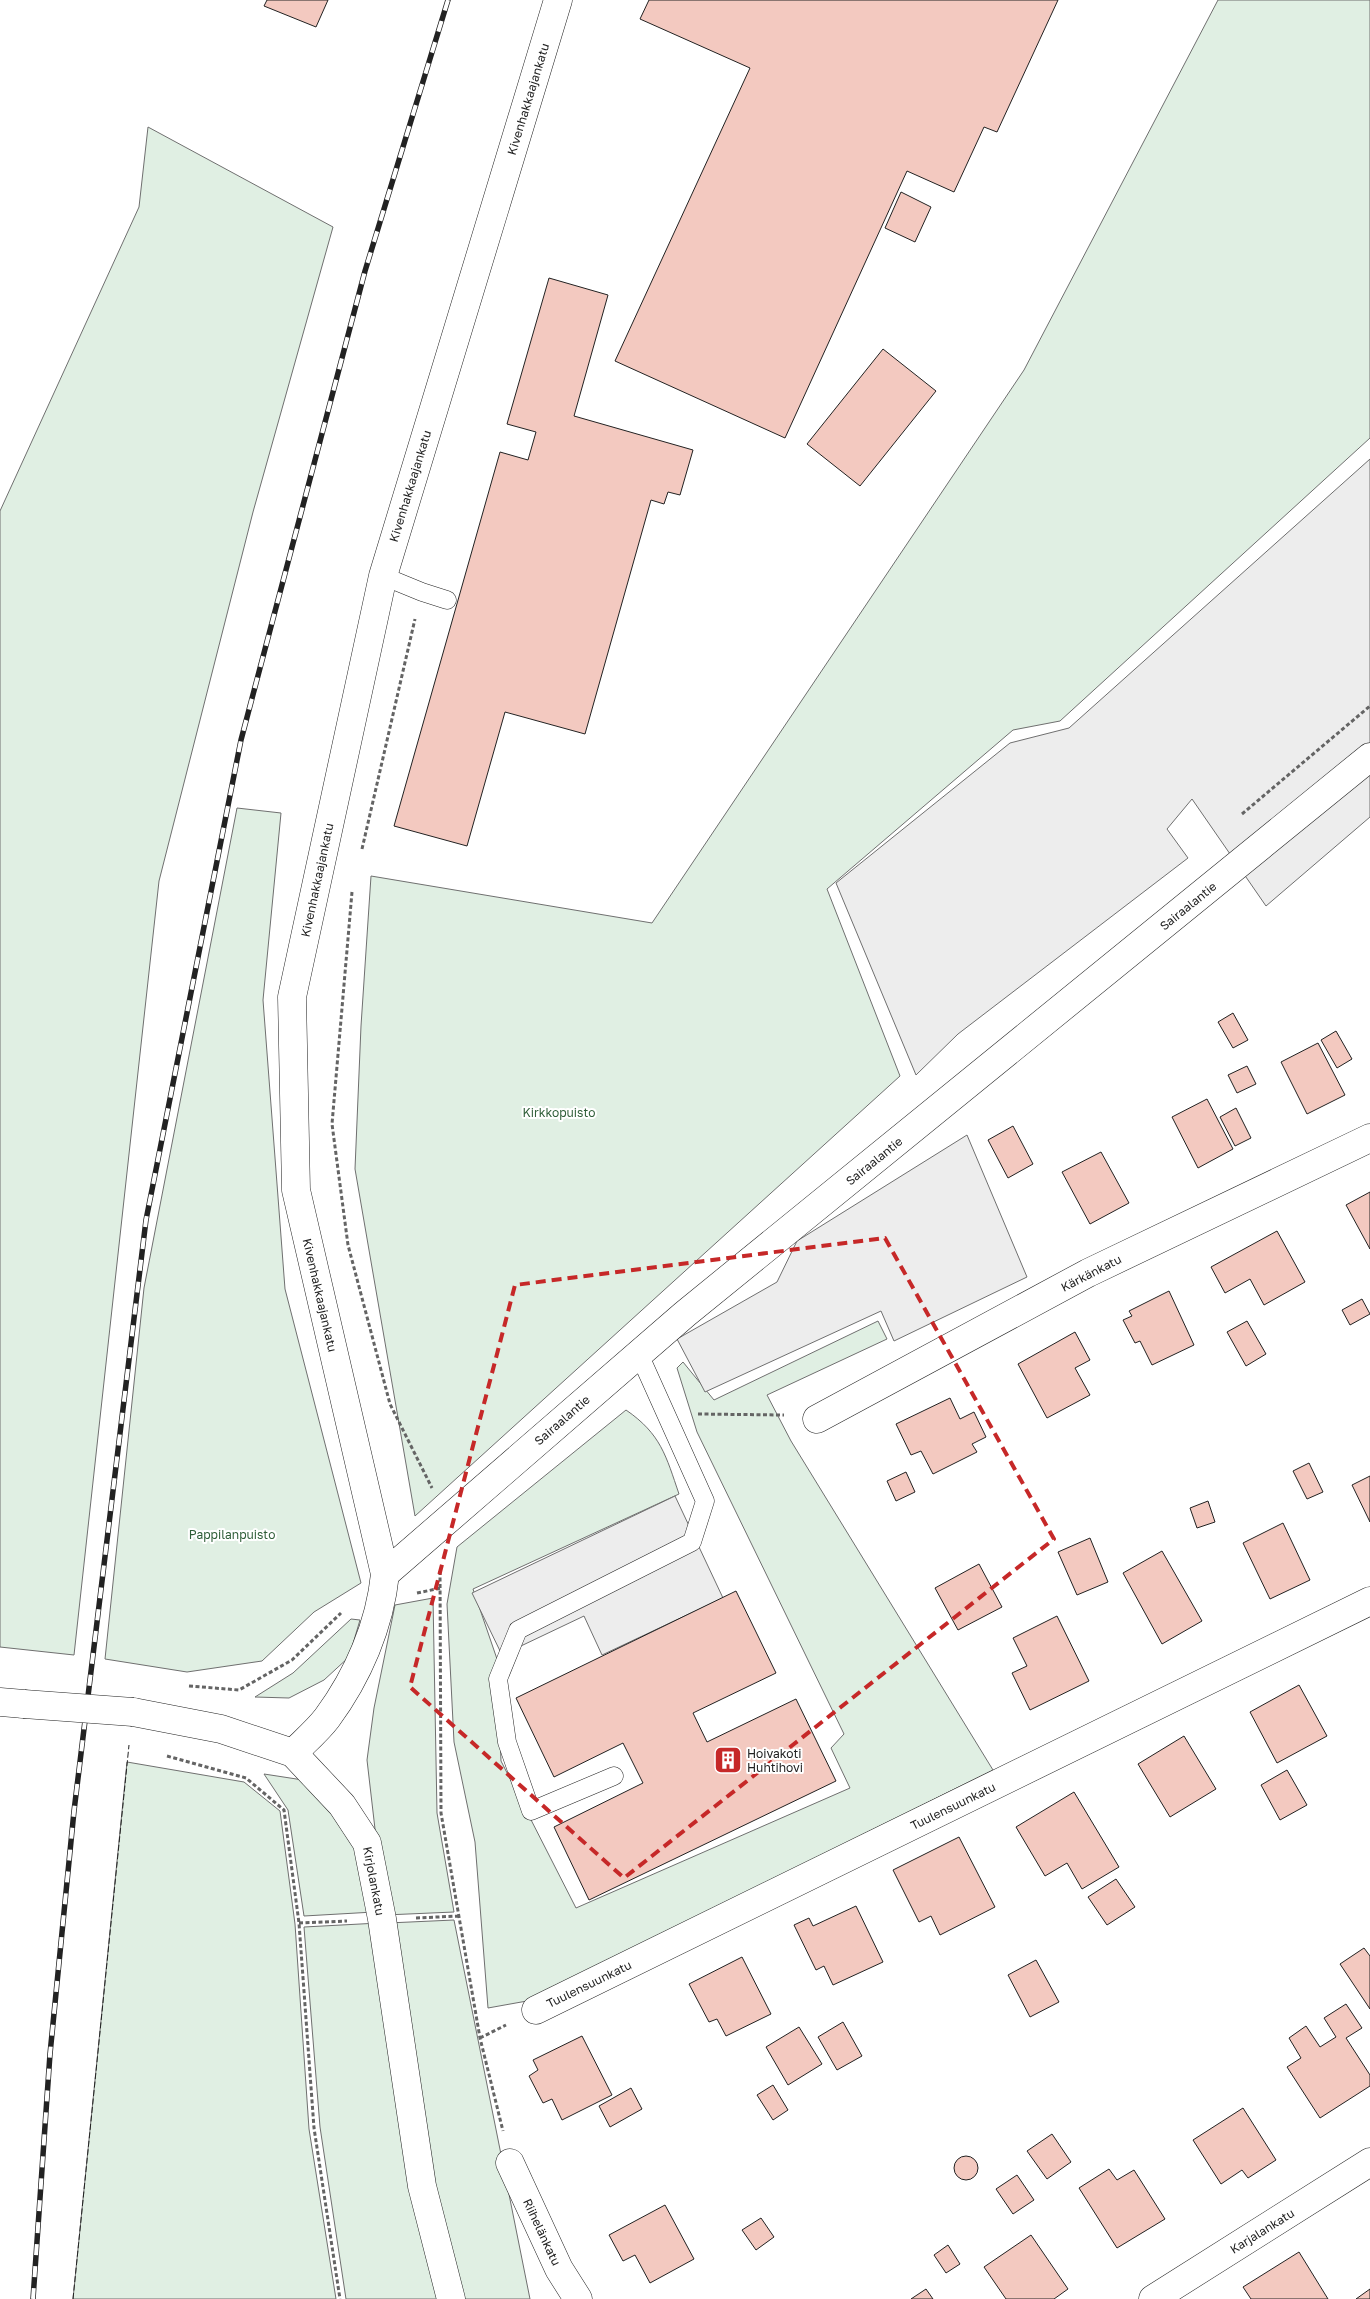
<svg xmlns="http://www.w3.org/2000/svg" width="1370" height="2299" font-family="'Golos Text',sans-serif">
<rect width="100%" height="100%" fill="#fff"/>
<path fill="#e0efe3" stroke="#6f6f6f" d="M1218 0H1370V438L1060 721 1013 730 827 889 900 1076 415 1516 355 1169 361 1026 371 876 652 923 1024 370Z
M148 127 333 227 253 512 159 881 74 1655 0 1647V511L139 207Z
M237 808 281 813 263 1000 285 1289 361 1583 314 1612 262 1661 187 1672 105 1659 144 1288Z
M878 1321 887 1339 767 1395 791 1441 993 1770 527 2001 488 2008 475 1842 454 1742 447 1604 457 1547 626 1410C661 1434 666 1456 679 1494L473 1589 497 1659 501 1761 576 1908 850 1788 831 1748 844 1734 697 1432 677 1368 683 1362 714 1400Z
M433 1598 437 1813 454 1912 385 1915 367 1760 374 1708 395 1605Z
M351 1619 360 1620 349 1657 324 1680 289 1698 255 1697 293 1673Z
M127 1762 244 1782 280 1811 295 1924 309 2129 336 2299H73Z
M264 1774 303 1780 332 1809 358 1845 374 1912 304 1916 288 1810Z
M454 1920 530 2299H460L432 2180 388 1923Z
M379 1923 444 2299H346L320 2127 304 1927Z"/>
<path fill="#ededed" stroke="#6f6f6f" d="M1370 459V817L1266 906 1192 799 1167 829 1188 858 958 1034 916 1075 836 883 1010 743 1069 728Z
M967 1135 1027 1277 894 1341 881 1311 705 1392 677 1339 777 1282 797 1241Z
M675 1496 723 1598 602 1655 584 1616 502 1655 472 1593Z"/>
<path fill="#f3c9c0" stroke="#222" d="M267 0H328L316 27 264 6Z
M649 0H1058L997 132 984 127 954 192 907 171 785 438 615 361 750 68 640 19Z
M901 192 931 207 915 242 885 228Z
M549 278 608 295 574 416 693 450 680 495 668 492 664 504 651 500 585 734 505 712 467 846 394 826 500 452 528 460 536 432 507 424Z
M883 349 936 391 860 486 807 444Z
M1233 1013 1248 1040 1233 1048 1218 1022Z
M1336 1031 1352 1059 1337 1068 1321 1040Z
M1318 1043 1345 1095 1307 1114 1281 1062Z
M1247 1066 1256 1084 1237 1093 1228 1075Z
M1207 1099 1233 1149 1198 1168 1172 1117Z
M1236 1108 1251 1138 1235 1146 1220 1117Z
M1013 1126 1033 1164 1008 1178 988 1140Z
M1101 1152 1129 1203 1090 1224 1062 1172Z
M1370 1192V1249L1346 1205Z
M1277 1231 1305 1282 1264 1305 1250 1279 1225 1293 1211 1267Z
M1169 1291 1194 1345 1152 1365 1140 1341 1135 1343 1123 1320 1132 1316 1129 1311Z
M1362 1299 1370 1314 1350 1325 1342 1310Z
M1247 1321 1266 1354 1246 1366 1227 1332Z
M1075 1332 1090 1360 1075 1368 1090 1395 1047 1418 1018 1364Z
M950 1398 960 1419 974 1412 986 1437 972 1444 977 1452 933 1474 921 1451 911 1455 896 1424Z
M1309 1463 1323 1492 1307 1499 1293 1471Z
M906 1472 915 1492 896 1501 887 1481Z
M1370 1476V1522L1352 1485Z
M1208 1501 1215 1522 1197 1528 1190 1508Z
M1283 1523 1310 1580 1270 1599 1243 1543Z
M1090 1538 1108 1582 1077 1595 1058 1552Z
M1162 1551 1202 1621 1162 1644 1123 1573Z
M979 1564 1002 1607 958 1630 935 1588Z
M736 1591 776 1673 693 1713 707 1742 796 1699 836 1781 589 1900 554 1827 643 1783 623 1743 554 1777 516 1698Z
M1057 1616 1089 1681 1030 1710 1012 1673 1027 1666 1013 1638Z
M1299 1685 1327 1736 1277 1763 1250 1712Z
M1184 1736 1216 1789 1170 1817 1138 1764Z
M1287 1770 1307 1805 1280 1820 1261 1785Z
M1074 1792 1119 1867 1082 1889 1067 1863 1045 1876 1016 1827Z
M959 1837 995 1907 940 1935 931 1916 919 1922 893 1870Z
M1116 1879 1135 1907 1107 1925 1088 1897Z
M856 1906 883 1962 833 1985 824 1966 816 1970 794 1925 809 1918 813 1926Z
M1364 1948 1370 1956V2009L1340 1964Z
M742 1957 771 2014 726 2036 717 2019 709 2022 689 1984Z
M1036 1960 1059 2002 1030 2017 1008 1975Z
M1346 2004 1362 2028 1346 2038 1370 2075V2086L1320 2118 1287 2067 1301 2058 1289 2038 1306 2026 1320 2047 1336 2037 1324 2018Z
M843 2022 862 2056 837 2070 818 2037Z
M799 2027 822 2064 788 2085 766 2047Z
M582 2036 612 2095 562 2120 552 2099 543 2103 529 2076 538 2070 533 2060Z
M773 2085 788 2110 773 2120 757 2095Z
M631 2088 642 2109 610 2127 599 2106Z
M1243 2108 1276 2160 1248 2178 1242 2170 1221 2184 1193 2140Z
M1052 2134 1071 2162 1047 2179 1027 2151Z
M954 2168a12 12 0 1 1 24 0a12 12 0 1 1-24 0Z
M1109 2169 1117 2180 1134 2170 1165 2219 1117 2248 1079 2188Z
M1017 2175 1034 2200 1013 2214 996 2189Z
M665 2205 694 2259 650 2283 635 2255 623 2261 609 2235Z
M761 2218 774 2237 756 2250 742 2230Z
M1031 2235 1068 2289 1054 2299H1006L984 2267Z
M948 2245 960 2264 946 2273 934 2255Z
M1299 2252 1328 2299H1251L1243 2287Z
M926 2289 933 2299H911Z
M1370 2289V2299H1356Z"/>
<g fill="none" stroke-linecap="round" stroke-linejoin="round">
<g stroke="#222" stroke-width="19">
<path id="service" d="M383 576 422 592 447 600
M614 1776 531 1811 507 1742 498 1679 518 1630 692 1542 705 1501 639 1354"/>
</g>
<g stroke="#222" stroke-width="29">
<path id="minor" d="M817 1419 1088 1273 1370 1138
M385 1574 685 1314 1370 757
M293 1753C304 1742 318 1730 327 1718 358 1676 380 1625 385 1574L296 1190 292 997 383 576 558 0
M536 2010 1370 1601
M510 2163 559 2269 578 2299
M1153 2299 1370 2162"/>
</g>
<g stroke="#222" stroke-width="29">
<path id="secondary" d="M0 1702 24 1704
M133 1712 221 1729 293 1753 342 1805 367 1843 382 1919 422 2186 451 2299"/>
</g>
<path stroke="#646464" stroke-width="3" stroke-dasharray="4 2.5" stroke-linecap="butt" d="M1242 814 1370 706
M362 849 415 619
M352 892 332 1124 348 1245 390 1404 432 1488
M698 1414 784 1415
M440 1571 441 1813 480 2038 503 2131
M417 1593 441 1588
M189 1686 239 1690 292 1660 341 1613
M167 1756 246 1778 284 1810 299 1923 314 2128 340 2299
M416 1918 458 1916
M299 1923 347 1921
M480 2038 506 2025"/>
<use href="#service" stroke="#fff" stroke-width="18"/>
<use href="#minor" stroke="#fff" stroke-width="28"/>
<use href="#secondary" stroke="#fff" stroke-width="28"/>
<g stroke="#222" stroke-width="5.5">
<path id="rail" d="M33 2299 50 2054 74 1811 146 1220 241 740 365 271 448 0"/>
</g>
<use href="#rail" stroke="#fff" stroke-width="4" stroke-dasharray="11" stroke-linecap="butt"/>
<g stroke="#222" stroke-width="29" stroke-linecap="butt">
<path id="secondary-bridge" d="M24 1704 133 1712"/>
</g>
<use href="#secondary-bridge" stroke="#fff" stroke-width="28"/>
<path stroke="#222" stroke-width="1" stroke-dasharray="6 2.5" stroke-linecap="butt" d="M73 2299 129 1745"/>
</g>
<path fill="none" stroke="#c62828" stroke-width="4" stroke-dasharray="10 6" stroke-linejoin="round" d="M885 1238 1054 1539 624 1878 410 1687 515 1285Z"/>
<defs>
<g id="building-square" transform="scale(1.4375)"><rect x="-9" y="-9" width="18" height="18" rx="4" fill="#c62828" stroke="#fff"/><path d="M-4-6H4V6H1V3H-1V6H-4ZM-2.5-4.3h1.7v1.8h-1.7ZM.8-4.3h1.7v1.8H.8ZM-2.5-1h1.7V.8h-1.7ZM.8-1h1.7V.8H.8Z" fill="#fff"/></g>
</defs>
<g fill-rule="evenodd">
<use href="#building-square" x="728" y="1760"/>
</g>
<g text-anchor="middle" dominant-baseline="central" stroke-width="4" stroke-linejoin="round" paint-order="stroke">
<g font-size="12" fill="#222" stroke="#fff">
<text transform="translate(528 99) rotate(-73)">Kivenhakkaajankatu</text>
<text transform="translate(410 486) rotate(-73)">Kivenhakkaajankatu</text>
<text transform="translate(317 880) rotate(-78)">Kivenhakkaajankatu</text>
<text transform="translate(1188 906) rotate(-39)">Sairaalantie</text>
<text transform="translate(874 1161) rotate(-39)">Sairaalantie</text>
<text transform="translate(1091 1273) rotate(-27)">Kärkänkatu</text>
<text transform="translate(320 1295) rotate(77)">Kivenhakkaajankatu</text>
<text transform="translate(562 1420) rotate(-41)">Sairaalantie</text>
<text transform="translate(953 1806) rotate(-26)">Tuulensuunkatu</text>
<text transform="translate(374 1881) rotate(79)">Kirjolankatu</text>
<text transform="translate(589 1984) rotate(-26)">Tuulensuunkatu</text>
<text transform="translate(1262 2231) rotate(-32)">Karjalankatu</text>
<text transform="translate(542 2232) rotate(65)">Riihelänkatu</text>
</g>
<g font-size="12" fill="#2f5e38" stroke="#fff">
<text x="559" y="1112">Kirkkopuisto</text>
<text x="232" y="1534">Pappilanpuisto</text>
</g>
<g font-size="12" fill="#222" stroke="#fff" text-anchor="start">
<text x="747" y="1753">Hoivakoti<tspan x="747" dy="14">Huhtihovi</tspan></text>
</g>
</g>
</svg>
